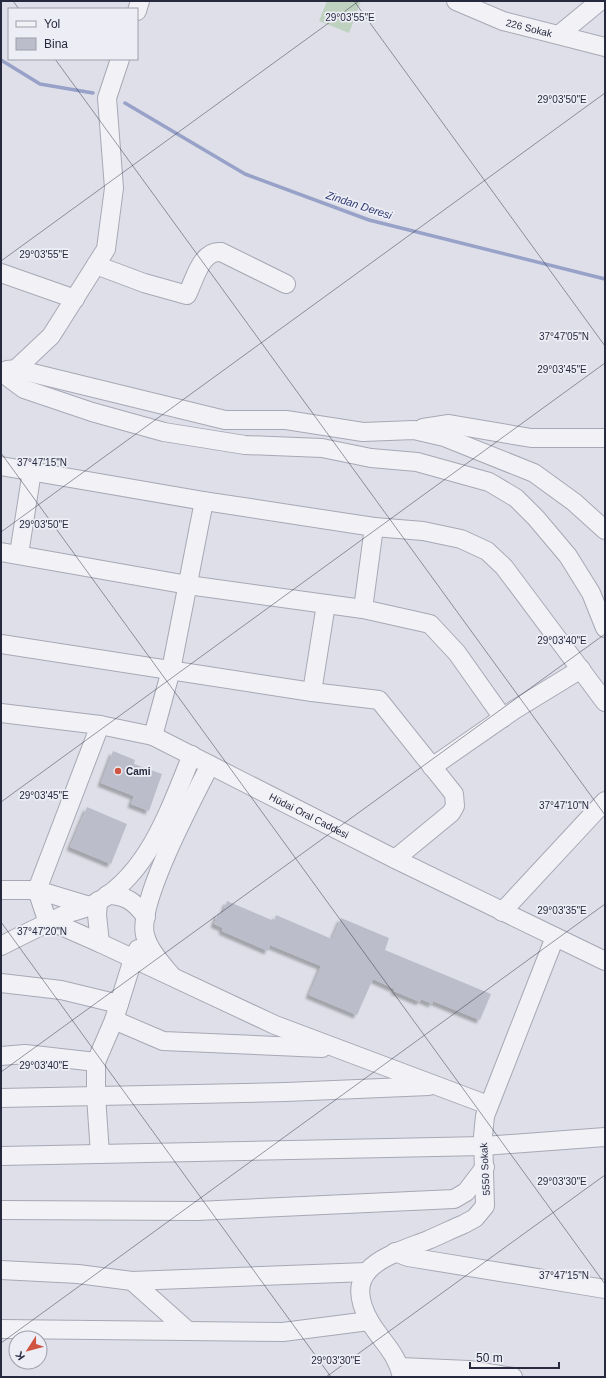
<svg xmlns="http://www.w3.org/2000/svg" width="606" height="1378" font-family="Helvetica,sans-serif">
<defs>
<filter id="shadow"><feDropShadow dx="-3.5" dy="3.5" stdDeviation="1" flood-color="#0004"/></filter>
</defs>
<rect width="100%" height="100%" fill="#dedfe8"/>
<path fill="#bfd2c0" d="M327 1H361L349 33 319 21Z"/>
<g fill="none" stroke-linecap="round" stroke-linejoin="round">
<path stroke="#98a2c8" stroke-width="3.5" d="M1 60 40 84 93 93
M125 103 245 174 369 220 605 279"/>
</g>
<path fill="#bbbdcb" filter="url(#shadow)" d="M113 751 135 760 134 764 162 774 149 811 131 804 134 796 101 783Z
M87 807 127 824 111 864 70 847Z
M227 901 274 921 276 915 332 939 341 918 389 938 385 950 491 994 480 1020 433 1001 432 1004 421 999 420 1002 394 991 395 989 373 979 357 1015 309 995 321 966 270 945 268 951 222 931 223 928 214 924 218 913 222 915Z"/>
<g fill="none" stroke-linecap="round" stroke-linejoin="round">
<g stroke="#a7a8b5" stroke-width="20">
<g id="minor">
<path id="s1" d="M456 1 503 21 605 47"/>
<path d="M137 11 140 1"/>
<path d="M560 34 600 1"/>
<path d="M96 265 144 283 187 295C195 279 201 250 221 252L286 284"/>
<path d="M1 273 75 299"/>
<path d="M16 369 225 420H286L363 432 414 430 444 437 534 473 574 502 605 530"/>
<path d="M7 370 16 369 51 336 106 249 114 188 107 98 120 59"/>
<path d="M1 372 24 389 92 412 164 432 245 445 322 448 371 458 417 462 489 482 516 498 536 518 568 556 591 593 605 628"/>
<path d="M423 428 449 424 531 438H605"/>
<path d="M1 466 204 501 374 527 423 531 461 539 487 551 504 567 605 702"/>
<path d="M1 552 188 585 363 609 430 624 457 653 503 718"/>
<path d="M19 554 32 471"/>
<path d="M363 609 374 527"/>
<path d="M1 644 312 692 379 700 454 794 455 806 451 813 395 859"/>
<path d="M312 692 326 604"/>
<path id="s2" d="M1 713 100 725 153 736 395 859 605 961"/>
<path d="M153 736 171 670 204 501"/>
<path d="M432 767 514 710 581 669"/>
<path d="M1 890H37L100 725"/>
<path d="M37 890 90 906"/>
<path d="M37 890 48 923"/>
<path d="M107 895C126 895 135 902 146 917"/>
<path d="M98 901 97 915 100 943"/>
<path d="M502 912 605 801"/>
<path d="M48 923 59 925 100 943 275 1025 488 1105"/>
<path d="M1 946C22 935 43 925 64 915 72 911 82 910 90 906 148 878 169 810 192 755"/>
<path d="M171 975C161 963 149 950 145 935 137 902 194 797 210 765"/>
<path d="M1 983 61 990 119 1004"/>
<path d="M114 1020 163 1041 322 1048"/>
<path d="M1 1056 25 1054 96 1062"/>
<path d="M1 1098 286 1092 429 1086"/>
<path d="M100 1154 96 1096V1062L114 1020 133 959 138 949"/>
<path d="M1 1156 484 1146 605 1137"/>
<path d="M1 1210 197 1211 454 1199 466 1192 485 1167"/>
<path d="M395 1252 408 1257 605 1289"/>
<path d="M1 1270 78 1274 132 1281 367 1272"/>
<path d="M132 1281 188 1331"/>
<path d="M1 1329 283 1332 369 1321"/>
<path d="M400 1367 469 1370 513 1377"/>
<path d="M402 1377C397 1353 382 1342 370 1322 339 1267 388 1256 428 1240 440 1235 452 1229 464 1224L475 1218 485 1206 483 1136 485 1116 555 937"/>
</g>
</g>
<use href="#minor" stroke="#f1f1f6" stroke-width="18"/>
</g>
<path fill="none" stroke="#27293f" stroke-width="1" stroke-opacity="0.45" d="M13 1 19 9M354 1 605 346M55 59 605 815M1 261 359 1M1 453 605 1284M1 532 605 93M1 802 605 363M1 922 331 1377M1 1072 605 634M1 1343 605 904M326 1377 605 1175"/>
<circle fill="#cf5441" stroke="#edeef5" stroke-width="1.5" cx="118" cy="771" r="4"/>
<g text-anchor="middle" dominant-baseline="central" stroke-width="3.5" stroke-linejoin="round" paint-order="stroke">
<g font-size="10" fill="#27293f" stroke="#edeef5">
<text stroke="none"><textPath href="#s1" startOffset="78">226 Sokak</textPath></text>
<text stroke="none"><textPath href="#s2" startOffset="329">Hüdai Oral Caddesi</textPath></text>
<text transform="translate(485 1169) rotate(-93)">5550 Sokak</text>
</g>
<g font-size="10" font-weight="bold" fill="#27293f" stroke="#edeef5" text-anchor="start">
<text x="126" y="771">Cami</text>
</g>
<g font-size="11" font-style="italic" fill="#313c73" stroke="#edeef5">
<text transform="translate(359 205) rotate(18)">Zindan Deresi</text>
</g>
</g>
<g font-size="10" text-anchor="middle" fill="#27293f" stroke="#edeef5" stroke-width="3.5" stroke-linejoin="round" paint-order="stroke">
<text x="350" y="21">29°03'55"E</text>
<text x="562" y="103">29°03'50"E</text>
<text x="44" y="258">29°03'55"E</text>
<text x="564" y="340">37°47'05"N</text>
<text x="562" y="373">29°03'45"E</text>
<text x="42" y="466">37°47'15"N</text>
<text x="44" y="528">29°03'50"E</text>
<text x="562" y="644">29°03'40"E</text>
<text x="44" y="799">29°03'45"E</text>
<text x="564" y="809">37°47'10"N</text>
<text x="562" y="914">29°03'35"E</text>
<text x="42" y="935">37°47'20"N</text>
<text x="44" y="1069">29°03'40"E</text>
<text x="562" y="1185">29°03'30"E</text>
<text x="564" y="1279">37°47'15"N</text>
<text x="336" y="1364">29°03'30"E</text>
</g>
<rect width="606" height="1378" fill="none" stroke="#27293f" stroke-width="4"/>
<rect x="8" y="8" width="130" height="52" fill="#edeef5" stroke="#9e9fac"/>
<rect x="16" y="21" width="20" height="6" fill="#f1f1f6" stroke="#9e9fac"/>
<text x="44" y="28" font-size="12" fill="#27293f">Yol</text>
<rect x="16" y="38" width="20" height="12" fill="#bbbdcb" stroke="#9e9fac"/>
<text x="44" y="48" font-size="12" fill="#27293f">Bina</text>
<g transform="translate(28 1350) rotate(234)"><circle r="19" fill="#edeef5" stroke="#9e9fac"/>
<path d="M0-3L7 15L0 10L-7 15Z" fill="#cf5441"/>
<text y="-6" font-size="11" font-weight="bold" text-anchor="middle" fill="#27293f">K</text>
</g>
<path d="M470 1362v6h89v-6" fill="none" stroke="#27293f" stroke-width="2"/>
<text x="476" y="1362" font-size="12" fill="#27293f" stroke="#edeef5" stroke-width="3" paint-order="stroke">50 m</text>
</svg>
